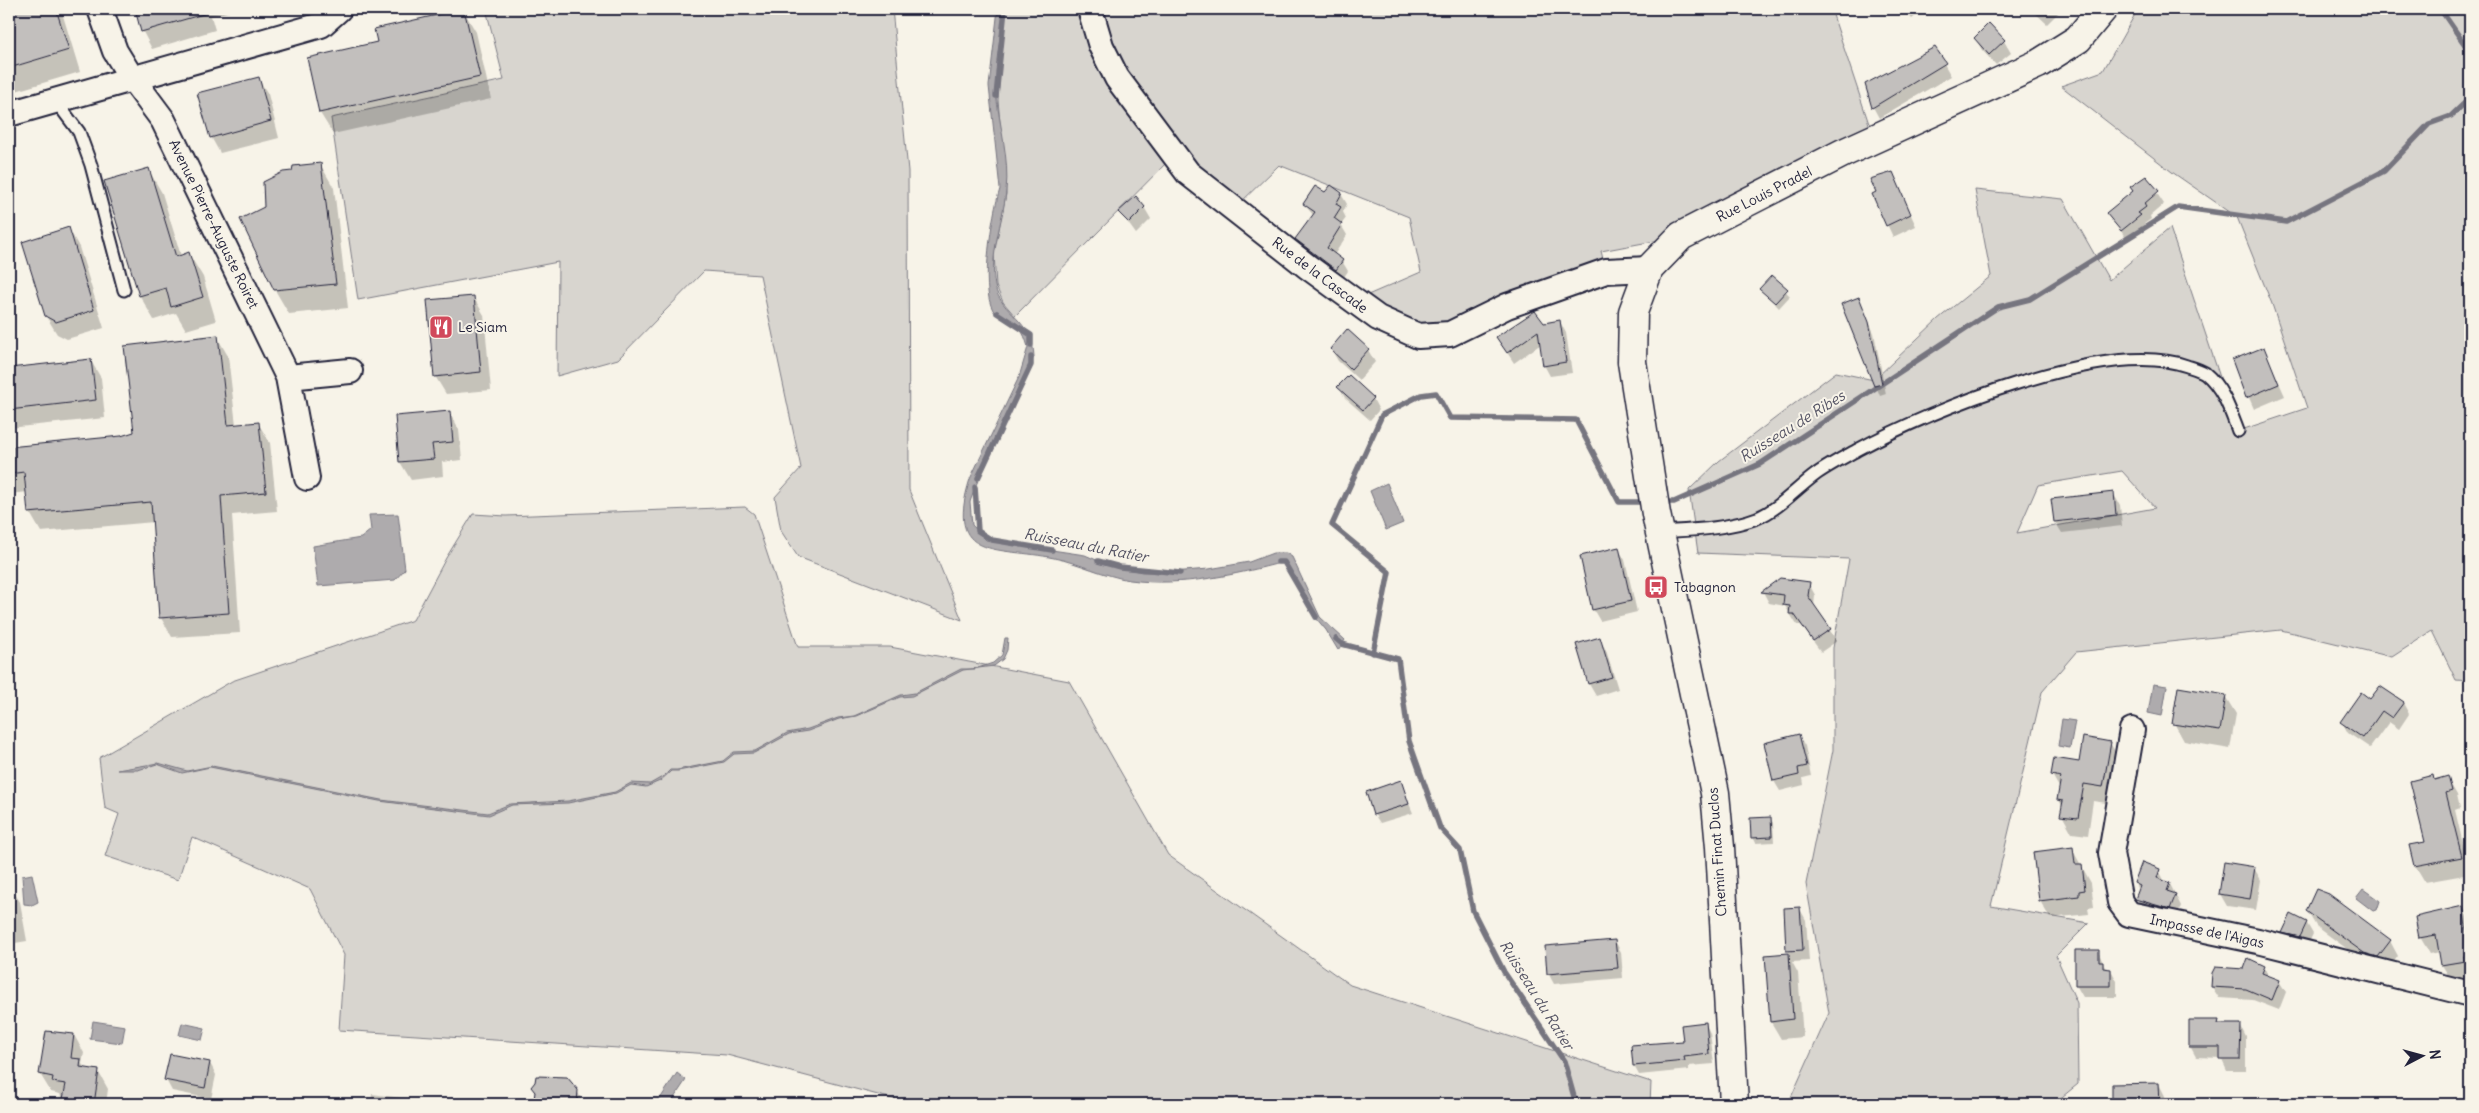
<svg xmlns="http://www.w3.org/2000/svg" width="2479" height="1113" font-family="Delius,sans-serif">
<rect width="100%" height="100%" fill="#f7f3e8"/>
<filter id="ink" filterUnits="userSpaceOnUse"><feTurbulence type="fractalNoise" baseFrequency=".02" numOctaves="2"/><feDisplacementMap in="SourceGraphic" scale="10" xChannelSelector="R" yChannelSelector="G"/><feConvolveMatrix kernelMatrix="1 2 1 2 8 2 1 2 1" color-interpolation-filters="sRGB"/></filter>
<g filter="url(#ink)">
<path fill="#d8d5cf" stroke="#7d7c85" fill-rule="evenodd" d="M486 9H892L908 171 909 490 962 620 798 557 781 531 775 497 801 468 760 275 704 271 618 359 557 376 558 262 358 300 331 118 504 80Z
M1004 9H1831L1874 139 1681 236 1601 251 1606 271 1418 336 1354 301 1421 272 1409 217 1279 165 1234 209 1175 154 1015 316 1003 302 996 286 994 253 1006 194 998 100Z
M2138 9H2470V681L2456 680 2432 631 2392 657 2281 630 2076 652 2042 692 1991 906 2089 923 2056 956 2077 1003 2078 1084 2057 1101 2058 1104H1788L1829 1013 1806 884 1833 750V648L1849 559 1698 553 1689 490 1719 461 1836 372 1874 380 1938 319 1991 276 1975 190 2063 199 2109 280 2170 228 2238 431 2307 408 2272 304 2237 217 2172 172 2061 86 2103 71ZM2122 471 2155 508 2017 533 2038 485Z
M745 507 754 514 798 647H890L1069 681 1168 855 1350 985 1651 1082 1650 1104H912L727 1055 339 1030 344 955 310 889 192 837 178 880 105 856 119 814 105 808 99 758 232 681 413 620 446 558 473 514 506 516Z"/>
<path fill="#aeabad" stroke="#76747f" d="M998 9H1004C1001 34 994 67 996 92 999 125 1010 159 1006 191 1003 223 989 253 995 286 1001 315 1033 319 1034 357L976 485 970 502 972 525 986 540 1085 555 1108 565 1142 572H1171L1209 569 1249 562 1273 553H1286L1292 557 1320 617 1345 640 1338 650 1326 630 1311 612 1284 562C1234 575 1183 587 1130 580 1104 576 1079 563 1054 558 998 546 944 562 970 479L1019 377 1028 347C1019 313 1004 327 993 310 980 288 992 214 1000 189L989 86Z
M1387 483 1403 523 1386 530 1370 491Z
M398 514 405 569 395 580 318 586 313 546 361 538 371 530 369 515Z
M1005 638H1008L1007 650 1003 659 994 666 963 670 912 696 900 697 856 716 839 719 808 731 789 734 754 753 734 754 724 762 678 771H671L660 781 646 787 631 785 616 793 568 803 512 805 489 815 379 801 210 767 182 773 157 764 138 770H117L158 763 187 771 212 766 381 800 488 813 510 804 568 801 615 792 631 783 650 784 664 776 670 770H677L723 761 734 752 755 751 787 733 808 729 838 718 854 716 901 695 915 693 961 669H975L993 663 1002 655Z
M2153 684 2167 686 2162 716 2148 713Z
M2062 719 2075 721 2070 748 2058 746Z
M32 874 38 902 32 905 24 904 22 876Z
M2363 889 2380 901 2377 910 2373 911 2356 898Z
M93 1021 125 1026 122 1043 90 1039Z
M182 1023 205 1028 202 1040 179 1035Z
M677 1073 686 1080 670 1104 658 1102Z"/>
<path fill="#0003" d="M9 9H61L80 72 9 93Z
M136 9H238L211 16 215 30 152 49 143 32Z
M1904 9H1924L1912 19Z
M2031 9H2062L2047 24Z
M463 10 476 32 491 99 333 134 320 113 308 59 378 43Z
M1989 25 2004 41 2011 53 1996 65 1982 50 1975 38Z
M1935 48 1951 76 1879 118 1873 107Z
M258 78 268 94 279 138 220 153 211 137Z
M320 164 334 188 348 308 289 314 275 290 265 208Z
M148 169 162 193 181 256 189 254 203 277 216 321 186 330 176 313 154 320 140 296 106 182Z
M1892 173 1916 226 1893 237 1873 194 1877 192Z
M2146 177 2164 204 2150 216 2151 219 2144 224 2146 228 2128 241 2108 213 2133 192Z
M1326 194H1341L1347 204 1343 212 1346 218 1341 225 1347 235 1334 255 1342 261 1348 271 1342 280 1302 250 1296 239 1314 216 1304 204Z
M1144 207 1151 219 1136 234 1120 212Z
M69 229 79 247 104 328 67 339 57 334 46 316Z
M1772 277 1790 296 1779 308 1761 289Z
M474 298 484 315 491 390 446 394 435 376Z
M1859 299 1874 333 1886 394 1880 396 1843 304Z
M1560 322 1566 333 1572 373 1550 376 1544 365 1541 344 1514 363 1497 337Z
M217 337 228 356 236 425 258 423 270 443 277 511 232 515 240 633 172 637 161 618 154 522 41 532 30 513 28 492 9 494V448L121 437 135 433Z
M1331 349 1368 350 1375 362 1359 380 1338 361Z
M2264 349 2285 396 2254 409 2233 361Z
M91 361 101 378 105 418 9 428V370Z
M1339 387 1373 399 1379 410 1370 420 1345 398Z
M449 412 459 430 462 460 442 462 443 476 411 480 400 462Z
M2113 493 2120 505 2122 526 2062 533 2055 522Z
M1618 548 1625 560 1637 612 1600 621 1593 609Z
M1809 584 1815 595 1814 607 1837 641 1821 652 1801 625H1797L1785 606 1769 603 1763 592Z
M9 606 11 631H9Z
M1599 639 1606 650 1618 689 1596 696 1589 684 1577 645Z
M2225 696 2236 714 2230 749 2184 741 2174 723Z
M2371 701 2403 703 2409 714 2399 729 2389 722 2370 748 2348 733 2342 722Z
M1799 736 1805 746 1811 776 1803 778 1804 785 1780 791 1774 781Z
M2110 743 2120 760 2113 804 2093 801 2088 835 2072 833 2062 815 2063 808 2059 800 2060 789 2052 775 2080 764Z
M2433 777 2435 781 2447 778 2457 795 2460 808 2455 810 2470 874 2425 882 2415 865 2427 842Z
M1400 782 1413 813 1380 823 1374 814Z
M1770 818 1773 823 1774 842 1756 843 1753 837Z
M2072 849 2091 883 2094 907 2088 908 2089 914 2050 918 2040 901Z
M2254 868 2261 880 2256 910 2227 906 2220 894Z
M2159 870 2165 882 2170 884 2181 906 2176 918 2143 909 2137 899 2140 891 2135 883Z
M9 884 20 902 27 941 9 944Z
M2462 907 2470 921V978L2452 981 2442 965 2440 952 2430 954 2420 937Z
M1800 909 1806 920 1809 961 1792 962 1798 973 1803 1037 1781 1039 1771 1022 1766 956 1790 955 1788 950Z
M2307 911 2390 941 2398 956 2387 971 2373 968 2316 926Z
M2306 922 2313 934 2306 948 2290 944 2283 933Z
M1615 941 1621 952 1623 978 1554 984 1548 973Z
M2098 951 2106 970H2111L2117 981V997H2083L2076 985Z
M2264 967 2270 978 2279 981 2286 992 2279 1010 2253 1000 2219 998 2212 987 2245 970Z
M2218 1021 2220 1025H2240L2246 1037V1071H2227L2221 1058 2196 1057 2190 1046Z
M1705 1023 1710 1033 1714 1064 1689 1066V1070L1639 1075 1634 1066 1684 1042Z
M74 1035 84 1053 82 1064 86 1069 98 1071 108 1089 106 1104H64L60 1094 51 1092 40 1074Z
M210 1063 216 1075 211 1099 172 1091 166 1080Z
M2159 1084 2165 1096V1104L2113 1103Z
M532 1087 577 1091 584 1104H539Z
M372 1094 409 1099 412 1104H371Z"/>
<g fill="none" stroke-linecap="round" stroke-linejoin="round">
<path stroke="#76747f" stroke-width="5.5" d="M2437 9 2443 13 2470 52
M996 96 1005 9
M997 313 1031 335V345
M978 478 1031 365V357
M975 487 978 531 992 540 1052 550
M1662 502H1674L1760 464 1998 307 2030 299 2178 207 2286 222 2384 171 2429 124 2451 116 2470 98
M1098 561 1120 567 1180 573
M1278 562H1284L1316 617
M1336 639 1342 644 1398 659 1409 741 1440 828 1460 850 1473 911 1504 972 1564 1061 1576 1104
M1373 653 1389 572 1332 525 1382 415 1421 395 1436 393 1450 418 1576 420 1619 502H1646"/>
</g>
<path fill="#c2bfbd" stroke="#22223b" d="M9 9H56L69 50 9 68Z
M135 9H206L207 13 141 32Z
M464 9 480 77 319 113 307 58 377 42 374 29Z
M1989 23 2005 40 1989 55 1974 38Z
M1935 47 1946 63 1872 108 1865 84Z
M259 77 271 121 210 138 197 93Z
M321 163 336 284 274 290 240 219 264 207 263 182 283 172 292 171 293 166Z
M149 168 176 257 189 252 203 297 171 307 166 288 139 296 104 181Z
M1893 172 1911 214 1886 226 1872 194 1876 192 1870 179Z
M2146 176 2159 191 2144 204 2146 207 2138 213 2141 215 2121 231 2106 213 2133 191 2130 187Z
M1331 185 1342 193 1336 204 1341 207 1334 218 1342 224 1327 248 1343 260 1336 270 1295 239 1315 212 1303 204 1315 186 1325 192Z
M1136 196 1145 207 1129 223 1118 212Z
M69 227 94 310 56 322 45 316 22 242Z
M1772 275 1788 289 1775 303 1759 289Z
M474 296 481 372 434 377 427 300Z
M1859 297 1869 322 1882 384 1874 386 1841 304Z
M1535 311 1544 323 1560 320 1566 362 1543 366 1538 331 1507 353 1496 337Z
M1347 329 1369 349 1351 369 1330 349Z
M218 335 228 425 259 422 266 492 221 496 229 613 159 618 151 502 28 513 24 472 9 474V447L121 436 134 432 124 346Z
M2264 347 2279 384 2246 398 2232 360Z
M91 359 96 400 9 410V368Z
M1349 375 1374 398 1363 410 1337 387Z
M450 411 453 442 432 444 434 459 399 462 395 416Z
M2114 492 2116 515 2054 522 2051 499Z
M1619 547 1631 601 1592 610 1580 556Z
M1780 578 1810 582 1808 596 1831 629 1813 641 1794 614H1789L1790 606 1783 605 1784 595 1761 592Z
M1600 637 1612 677 1588 684 1576 644Z
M2380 686 2404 702 2392 718 2382 711 2363 738 2340 722 2361 692 2370 699Z
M2178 687 2226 695 2220 731 2172 724Z
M1799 734 1807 766 1798 768 1799 775 1773 781 1764 743Z
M2083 737 2111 742 2103 787 2084 784 2078 818 2060 816 2063 801 2057 800 2061 777 2051 775 2054 758 2079 762Z
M2433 775 2434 780 2448 776 2452 791 2446 793 2462 857 2414 866 2409 845 2425 842 2410 781Z
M1401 780 1409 804 1373 815 1366 792Z
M1771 817 1772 837 1751 838 1750 818Z
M2073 847 2075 864H2082L2085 890 2079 891V896L2039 901 2033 852Z
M2142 862 2160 869 2157 878 2170 883 2167 891 2176 894 2170 909 2135 899 2140 886 2134 883Z
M2224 862 2255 867 2250 899 2219 894Z
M2316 889 2329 894 2391 940 2378 957 2364 953 2306 911Z
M2463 906 2470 955 2464 956 2465 961 2441 965 2436 935 2419 938 2415 917Z
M1800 907 1803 950 1786 951 1784 908Z
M2291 914 2307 922 2300 937 2282 933Z
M1615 940 1618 968 1547 974 1545 946Z
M2075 950H2099V962H2103V968L2111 969V986H2075Z
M1789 953 1793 1019 1770 1022 1765 955Z
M2248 958 2265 966 2262 973 2280 980 2272 1000 2246 989 2211 987 2212 973 2215 967 2244 969Z
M2189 1020H2219L2218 1024H2241L2240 1060H2220V1047H2189Z
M1706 1022 1709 1054 1684 1057 1685 1061 1633 1066 1631 1045 1683 1041 1681 1025Z
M46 1031 74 1034 71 1058 81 1059 80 1067 99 1070 94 1104H62L66 1084 52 1082 53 1077 39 1074Z
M170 1054 210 1062 205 1088 164 1080Z
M536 1076 567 1077 578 1090 577 1104H557L553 1100 534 1099 535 1092 531 1087 535 1082Z
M2159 1083 2160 1104 2112 1103V1084Z"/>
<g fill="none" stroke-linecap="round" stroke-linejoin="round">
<g stroke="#22223b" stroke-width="15">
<path id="lane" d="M55 100 79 132 91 165 124 290
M1660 532C1691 530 1728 529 1757 518 1779 509 1796 489 1815 475 1827 466 1843 458 1857 450 1931 410 2106 338 2187 366 2193 368 2200 370 2205 373 2223 388 2230 410 2238 431"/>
</g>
<g stroke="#22223b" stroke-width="28">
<path id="street" d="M100 9 115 51 131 77 163 120 288 377 307 478
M1090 9 1101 46 1117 78 1188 173 1308 267 1378 318 1418 336 1450 334 1507 306 1606 271 1649 269
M9 114 321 25 339 9
M288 377 350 371
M2132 730 2111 853 2120 902 2129 914 2258 941 2470 994"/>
</g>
<g stroke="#22223b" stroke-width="31">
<path id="secondary" d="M1734 1104 1720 847 1715 793 1656 514 1632 362 1633 312 1649 269 1681 236 1843 153 2038 64 2078 39 2103 9"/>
</g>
<use href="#lane" stroke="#f7f3e8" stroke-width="11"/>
<use href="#street" stroke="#f7f3e8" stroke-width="24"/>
<use href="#secondary" stroke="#f7f3e8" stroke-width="28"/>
</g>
</g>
<defs>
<g id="restaurant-square" transform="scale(1.25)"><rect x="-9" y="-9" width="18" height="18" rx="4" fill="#d1495b" stroke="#f7f3e8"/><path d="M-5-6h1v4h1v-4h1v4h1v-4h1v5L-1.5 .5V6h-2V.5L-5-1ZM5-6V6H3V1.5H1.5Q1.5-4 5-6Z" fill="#fff"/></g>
<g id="bus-square" transform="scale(1.25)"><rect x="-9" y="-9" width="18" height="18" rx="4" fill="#d1495b" stroke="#f7f3e8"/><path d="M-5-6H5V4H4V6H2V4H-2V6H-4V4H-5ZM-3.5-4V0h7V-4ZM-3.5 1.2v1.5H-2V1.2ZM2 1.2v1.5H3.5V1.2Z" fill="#fff"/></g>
</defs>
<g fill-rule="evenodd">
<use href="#restaurant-square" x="441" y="327"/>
<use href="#bus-square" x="1656" y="587"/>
</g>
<g text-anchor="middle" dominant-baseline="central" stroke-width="4" stroke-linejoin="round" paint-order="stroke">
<g font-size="14" fill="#22223b" stroke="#f7f3e8">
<text transform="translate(1764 194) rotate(-27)">Rue Louis Pradel</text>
<text transform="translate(214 224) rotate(64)">Avenue Pierre-Auguste Roiret</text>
<text transform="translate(1320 275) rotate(37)">Rue de la Cascade</text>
<text transform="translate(1717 852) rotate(-94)">Chemin Finat Duclos</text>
<text transform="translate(2207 931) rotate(12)">Impasse de l'Aigas</text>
</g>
<g font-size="14" fill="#22223b" stroke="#f7f3e8" text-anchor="start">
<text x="458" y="327">Le Siam</text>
<text x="1674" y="587">Tabagnon</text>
</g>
<g font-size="15" font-style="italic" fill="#535263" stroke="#f7f3e8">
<text transform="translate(1792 426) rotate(-32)">Ruisseau de Ribes</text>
<text transform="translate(1086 545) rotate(11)">Ruisseau du Ratier</text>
<text transform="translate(1537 995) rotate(58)">Ruisseau du Ratier</text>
</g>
</g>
<rect width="2479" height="1113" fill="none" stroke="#f7f3e8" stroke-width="30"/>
<rect x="15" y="15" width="2449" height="1083" fill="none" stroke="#22223b" stroke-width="2" filter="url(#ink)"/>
<g transform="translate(2422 1056) rotate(84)" stroke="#f7f3e8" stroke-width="4" paint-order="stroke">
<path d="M0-4L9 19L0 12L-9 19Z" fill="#22223b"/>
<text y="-8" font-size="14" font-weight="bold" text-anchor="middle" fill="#22223b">N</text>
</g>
</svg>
